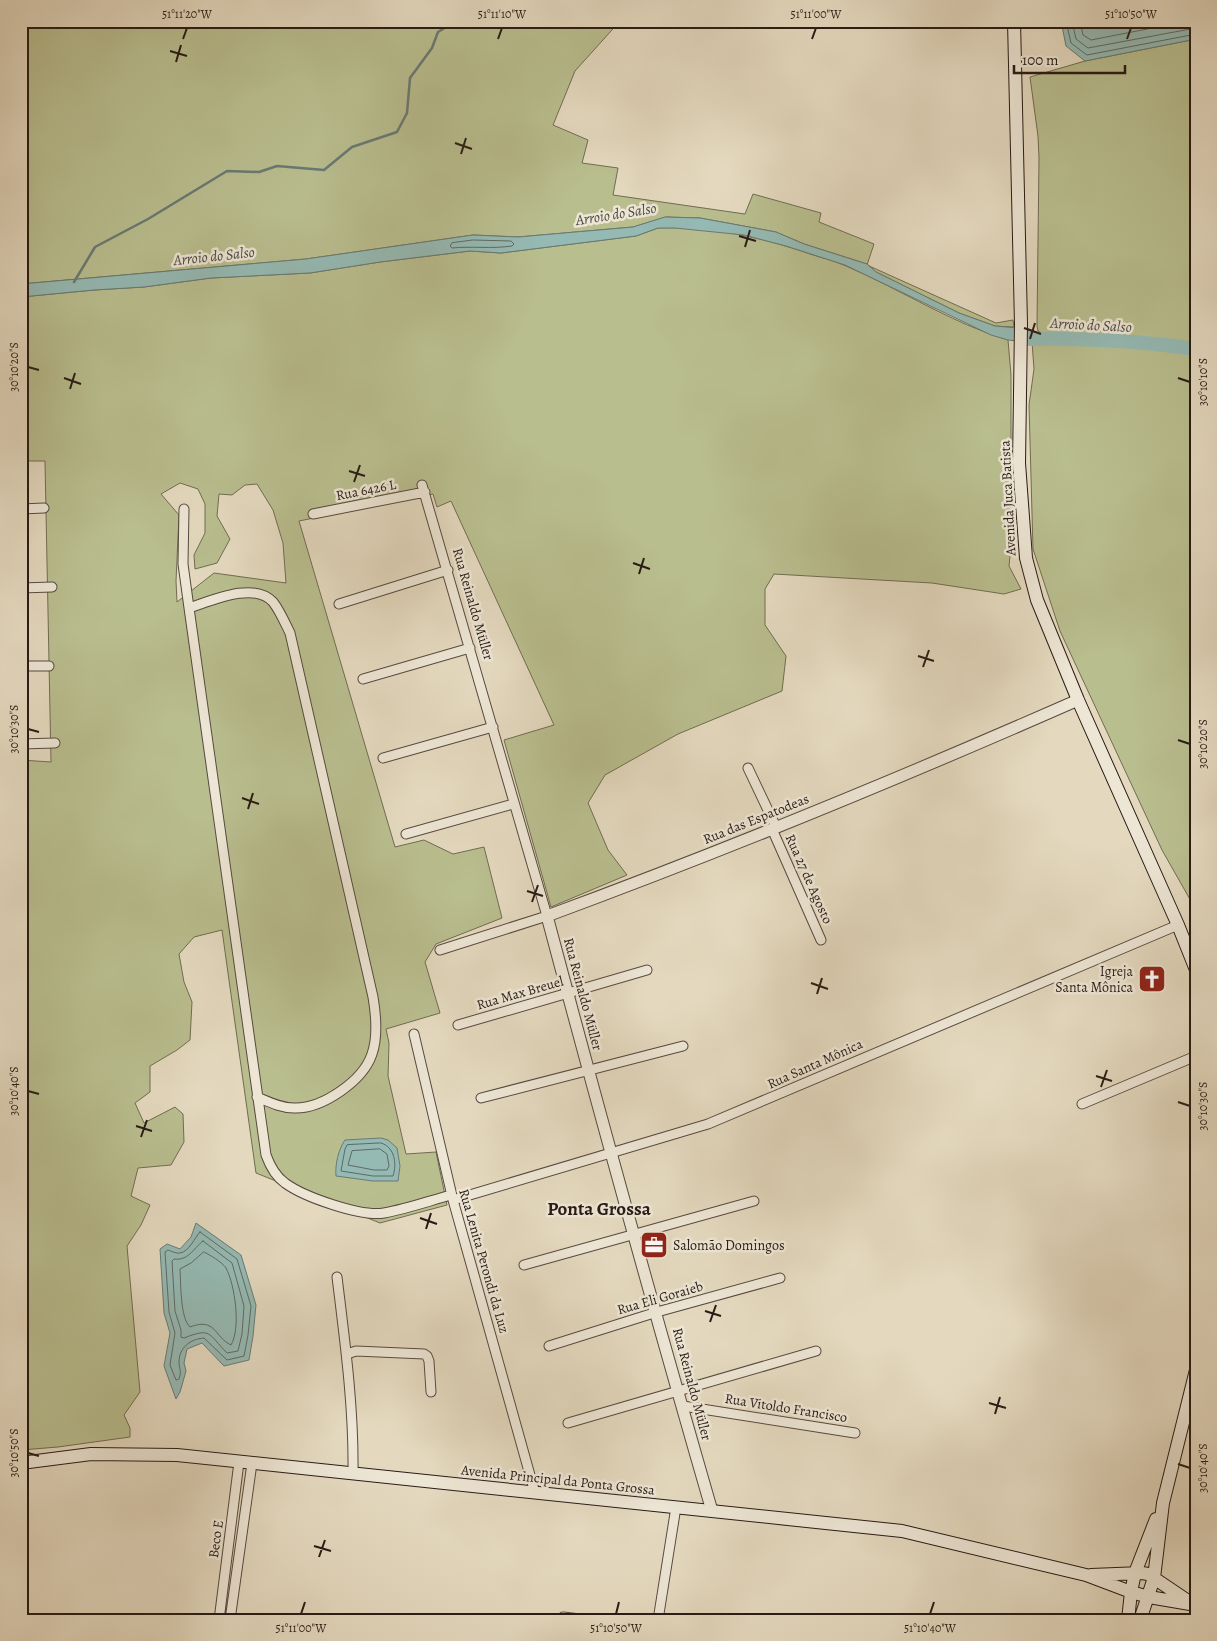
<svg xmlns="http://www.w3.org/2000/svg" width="1217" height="1641" font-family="Alegreya,serif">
<rect width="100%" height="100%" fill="#e4d9bf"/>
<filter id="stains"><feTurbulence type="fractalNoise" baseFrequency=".004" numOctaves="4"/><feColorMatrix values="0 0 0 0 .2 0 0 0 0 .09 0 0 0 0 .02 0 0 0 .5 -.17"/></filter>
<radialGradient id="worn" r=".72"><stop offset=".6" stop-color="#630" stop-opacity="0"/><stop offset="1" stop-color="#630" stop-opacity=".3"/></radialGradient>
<path fill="#b9be8f" stroke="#706c52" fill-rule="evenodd" d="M21 21H620L575 71 553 125 588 140 582 163 618 168 613 195 745 214 753 194 821 213 819 222 874 244 867 265 996 323 1013 320 1014 327 995 326 959 313 876 272 867 264 804 244 776 232 700 218 666 217 633 227 518 237 473 235 306 259 21 284Z
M1196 39V910L1162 850 1060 631 1033 549 1029 405 1034 369 1032 342 1045 344 1050 337 1038 331 1037 326 1039 158 1038 136 1030 77 1085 61Z
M658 228C710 226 761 237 810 254 822 258 835 261 846 266 900 289 951 323 1008 340L1011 375V546L1009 566 1021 589 1004 594 932 583 774 574 765 589V625L786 656 782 691 678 734 605 775 588 803 608 850 627 875 551 907 504 740 554 725 451 501 437 507 433 494 299 521 395 847 424 840 453 854 484 847 502 918 436 944 425 962 440 1013 386 1029 389 1043 388 1076 406 1154 436 1152 447 1205 380 1223 256 1173 222 930 194 937 179 954 184 982 192 1002 190 1040 177 1050 150 1066V1092L135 1103 144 1123 175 1107 183 1114 184 1142 171 1165 138 1168 131 1196 150 1205 141 1225 127 1246 140 1392 124 1415 130 1428V1437L58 1447 21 1450V760L51 762 45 461H21V297L94 290 144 287 211 278 310 273 380 262 470 251 501 253 636 236ZM180 483 198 489 205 504V533L194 555 195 569 217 563 230 539 217 516 219 494 232 495 245 485 257 484 273 510 283 543 286 583 214 573 177 602 176 581 179 515 161 494Z"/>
<path fill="#95bab4" stroke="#697a74" d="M1061 21H1196V39L1085 61 1066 46Z
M665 217 700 218 776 232 804 244 867 264 876 272 959 313 995 326 1029 329 1050 337 1045 344 1008 340 991 335 845 265 786 246 744 235 675 228H658L636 236 501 253 470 251 380 262 310 273 211 278 144 287 94 290 21 297V284L306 259 473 235 518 237 633 227Z
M381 1138 388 1140 397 1148 400 1166 398 1181H373L336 1176C335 1165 338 1150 345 1140Z
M196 1223 241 1255 256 1305 253 1336 249 1360 224 1366 202 1343 187 1349 184 1363 186 1371 180 1392 176 1399 164 1366 170 1333 164 1313 160 1249 167 1244 180 1249 191 1237Z"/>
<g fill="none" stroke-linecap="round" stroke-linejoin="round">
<path stroke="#5e6a64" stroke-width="1" d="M1066 21 1071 43 1087 55 1196 34
M1072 21 1076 39 1088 48 1196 28
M1080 21 1083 35 1091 40 1188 21
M473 240 511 241 514 244 512 246C492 249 472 246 452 248L450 246 452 243Z
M381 1143C395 1147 397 1164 393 1176H373L341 1171 345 1149 347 1145Z
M380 1149 387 1154 389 1166 387 1170H374L348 1165 352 1151Z
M200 1232 237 1259 251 1306 248 1335 244 1356 227 1360 204 1338C190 1339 179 1348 179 1362 179 1370 182 1370 179 1379L176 1380 170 1365 175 1333 169 1312 165 1252 168 1250C171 1251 177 1254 180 1253 189 1252 195 1237 200 1232Z
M203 1241 232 1263 244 1306 242 1334 238 1351 227 1353C208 1334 212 1327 184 1338L181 1337V1330L175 1311 172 1261 174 1259C188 1261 193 1249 203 1241Z
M204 1252C210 1255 222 1262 226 1268 235 1285 241 1328 231 1345 214 1337 216 1317 190 1327 180 1318 181 1283 180 1269L191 1263Z"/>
<path stroke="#697a74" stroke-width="2.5" d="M74 282 95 247 148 219 227 171 259 172 277 166 324 170 352 147 397 132 407 113 410 78 432 48 438 32 456 21"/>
<path stroke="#95bab4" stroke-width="14" d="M1030 339C1085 338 1141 341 1196 349"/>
<g stroke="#574a40" stroke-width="11">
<path id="minor" d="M422 485 547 916 440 950
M21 509 44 508
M184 509 183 564 189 608 266 1155C270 1166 275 1176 285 1183 304 1197 361 1217 384 1213 406 1209 429 1201 451 1195
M313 514 425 492
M21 588 52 587
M339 604 448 570
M189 608C211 601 254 581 273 602 280 611 285 623 290 633L373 997C376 1015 378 1037 372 1054 363 1081 322 1109 294 1108 281 1108 269 1102 257 1097
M21 666H49
M363 679 470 648
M21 744 55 743
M383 758 493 727
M748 768 776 827
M772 829 821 940
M406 834 513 804
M458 1025 647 970
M414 1034 453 1200 535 1493
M481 1098 683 1046
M1082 1104 1196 1056
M453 1200 708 1124 1178 925
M524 1265 754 1201
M337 1277C345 1342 354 1408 353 1474
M549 1346 657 1312 780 1278
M347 1354 356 1351 424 1354 427 1356 429 1361 431 1392
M683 1406 855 1433
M568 1423 816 1351
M563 1617 589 1620
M219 1620 239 1462
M230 1620 252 1463
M658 1620 676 1507"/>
</g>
<g stroke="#574a40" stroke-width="13">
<path id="tertiary" d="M712 1511C655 1314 600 1115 547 916 726 850 903 777 1078 700"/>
</g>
<g stroke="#281b15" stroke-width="14">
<path id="secondary" d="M1014 21 1021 324 1019 463 1026 558 1037 600 1078 700 1178 925 1196 970
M21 1463 91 1454 177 1455 902 1531 1086 1575 1131 1592 1149 1597 1196 1605
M1091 1575 1142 1573 1148 1574 1188 1601
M1128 1620 1131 1592 1135 1573 1156 1519
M1140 1620 1154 1578 1163 1503 1196 1370"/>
</g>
<use href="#minor" stroke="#ede6d5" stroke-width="9"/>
<use href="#tertiary" stroke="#ede6d5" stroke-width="11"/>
<use href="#secondary" stroke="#ede6d5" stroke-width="12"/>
</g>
<path fill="none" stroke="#281b15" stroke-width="2" d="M183 39 187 28M498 39 502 28M812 39 816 28M1127 39 1131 28M170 51 187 56M176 62 181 45M455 143 472 149M461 154 466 138M739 236 756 241M745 247 750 230M1024 328 1041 334M1030 339 1035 323M28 367 39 370M64 378 81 384M1178 378 1190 382M70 389 75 373M349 471 365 476M354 482 360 465M633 563 650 569M639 574 644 558M918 656 934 661M923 667 929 650M28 729 39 732M1178 740 1190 744M242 798 259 804M248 809 253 793M527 891 543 896M532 902 538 885M811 983 828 989M817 994 822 978M1096 1076 1112 1081M1101 1087 1107 1070M28 1091 39 1094M1178 1102 1190 1106M136 1126 152 1131M141 1137 147 1120M420 1218 437 1224M426 1229 431 1213M705 1311 721 1316M710 1322 716 1305M989 1403 1006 1408M995 1414 1000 1397M28 1453 39 1456M1178 1464 1190 1468M314 1546 331 1551M319 1557 325 1540M301 1614 305 1602M616 1614 619 1602M930 1614 934 1602"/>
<defs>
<g id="church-square" transform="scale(1.4375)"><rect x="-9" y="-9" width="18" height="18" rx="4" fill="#8f2418" stroke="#ede6d5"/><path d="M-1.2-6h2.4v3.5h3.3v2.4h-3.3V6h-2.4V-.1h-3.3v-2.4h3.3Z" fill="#fff"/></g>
<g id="office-square" transform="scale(1.4375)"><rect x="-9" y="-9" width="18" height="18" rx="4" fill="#8f2418" stroke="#ede6d5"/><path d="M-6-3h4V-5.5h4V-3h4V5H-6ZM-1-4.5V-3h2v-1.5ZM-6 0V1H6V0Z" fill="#fff"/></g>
</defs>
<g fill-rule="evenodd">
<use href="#church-square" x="1152" y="979"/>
<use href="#office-square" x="654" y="1245"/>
</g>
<g text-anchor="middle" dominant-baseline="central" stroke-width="5" stroke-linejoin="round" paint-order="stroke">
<g font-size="14" fill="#281b15" stroke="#ede6d5">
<text transform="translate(366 490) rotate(-11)">Rua 6426 L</text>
<text transform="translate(1008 498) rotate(-93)">Avenida Juca Batista</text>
<text transform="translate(473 604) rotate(74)">Rua Reinaldo Müller</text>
<text transform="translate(756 819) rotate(-22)">Rua das Espatodeas</text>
<text transform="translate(809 879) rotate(66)">Rua 27 de Agosto</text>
<text transform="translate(520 993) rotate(-16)">Rua Max Breuel</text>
<text transform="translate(583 994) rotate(75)">Rua Reinaldo Müller</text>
<text transform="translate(815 1064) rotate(-24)">Rua Santa Mônica</text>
<text transform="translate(484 1261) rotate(74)">Rua Lenita Perondi da Luz</text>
<text transform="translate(660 1298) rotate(-16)">Rua Eli Goraieb</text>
<text transform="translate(692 1384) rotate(75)">Rua Reinaldo Müller</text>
<text transform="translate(786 1408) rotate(9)">Rua Vitoldo Francisco</text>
<text transform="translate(558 1480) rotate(6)">Avenida Principal da Ponta Grossa</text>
<text transform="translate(216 1539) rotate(-82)">Beco E</text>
</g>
<g font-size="14" fill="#281b15" stroke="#ede6d5" text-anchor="end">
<text x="1133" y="971">Igreja<tspan x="1133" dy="16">Santa Mônica</tspan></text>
<text x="673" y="1245" text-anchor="start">Salomão Domingos</text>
</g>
<g font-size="15" font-style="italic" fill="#494b45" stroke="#ede6d5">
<text transform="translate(616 214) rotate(-9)">Arroio do Salso</text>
<text transform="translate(214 256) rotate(-6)">Arroio do Salso</text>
<text transform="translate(1091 325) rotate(3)">Arroio do Salso</text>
</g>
<g font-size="19" font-weight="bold" fill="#281b15" stroke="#ede6d5">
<text x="599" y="1209">Ponta Grossa</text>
</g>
</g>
<rect width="1217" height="1641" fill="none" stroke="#e4d9bf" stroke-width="55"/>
<path d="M1014 65v8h111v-8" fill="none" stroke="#281b15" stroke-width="2.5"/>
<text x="1022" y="65" font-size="15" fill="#281b15" stroke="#ede6d5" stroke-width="4" paint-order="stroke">100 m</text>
<rect x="28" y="28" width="1162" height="1586" fill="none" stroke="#281b15" stroke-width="2"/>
<g font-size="12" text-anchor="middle" fill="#281b15">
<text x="187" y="18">51°11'20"W</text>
<text x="502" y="18">51°11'10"W</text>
<text x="816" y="18">51°11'00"W</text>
<text x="1131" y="18">51°10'50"W</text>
<text transform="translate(14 367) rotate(-90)" y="4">30°10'20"S</text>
<text transform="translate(1203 382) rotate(-90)" y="4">30°10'10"S</text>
<text transform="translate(14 729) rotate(-90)" y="4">30°10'30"S</text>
<text transform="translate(1203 744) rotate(-90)" y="4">30°10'20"S</text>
<text transform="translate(14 1091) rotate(-90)" y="4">30°10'40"S</text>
<text transform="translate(1203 1106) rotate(-90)" y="4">30°10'30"S</text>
<text transform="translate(14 1453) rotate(-90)" y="4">30°10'50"S</text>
<text transform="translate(1203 1468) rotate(-90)" y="4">30°10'40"S</text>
<text x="301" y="1632">51°11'00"W</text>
<text x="616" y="1632">51°10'50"W</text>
<text x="930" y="1632">51°10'40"W</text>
</g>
<rect width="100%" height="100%" filter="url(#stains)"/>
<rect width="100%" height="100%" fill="url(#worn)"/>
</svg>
